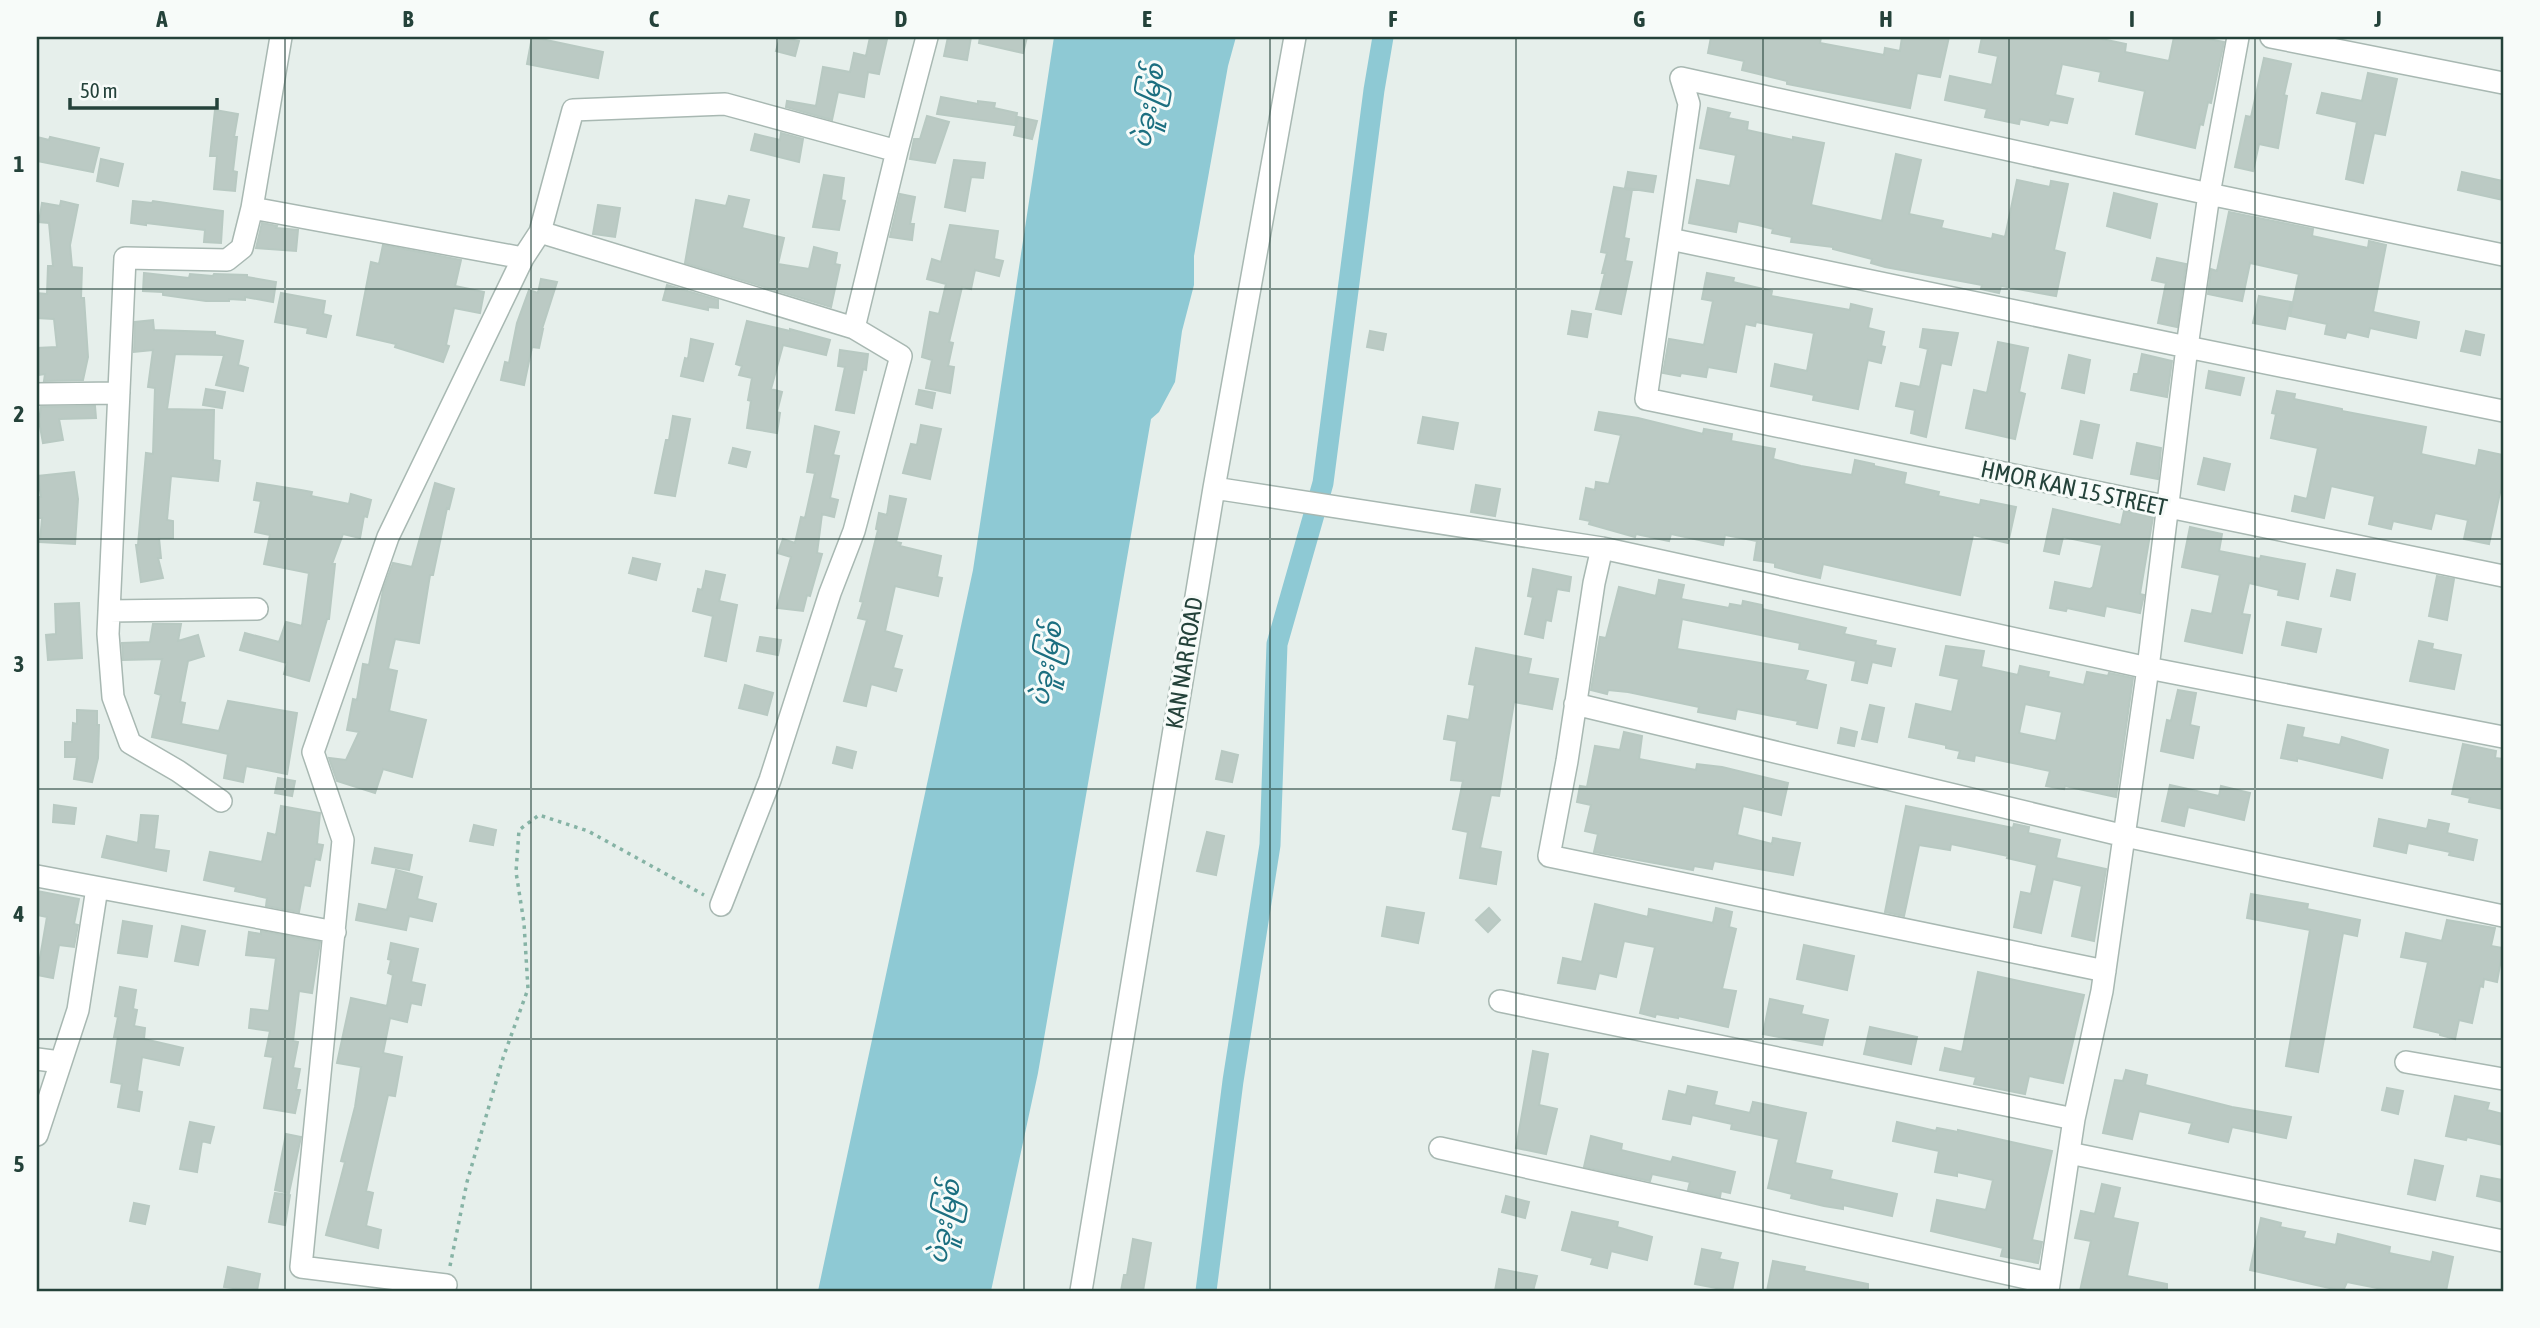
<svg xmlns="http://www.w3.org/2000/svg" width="2540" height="1328" font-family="'Asap Condensed','Noto Sans Myanmar',sans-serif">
<rect width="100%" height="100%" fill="#e6efeb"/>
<path fill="#8ec9d4" d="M1054 37H1236L1228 66 1194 256V285L1182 331 1175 382 1159 412 1151 419 1038 1073 991 1291H818L973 570Z"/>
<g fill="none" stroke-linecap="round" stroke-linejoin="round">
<path stroke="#8ec9d4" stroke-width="21" d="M1206 1291 1233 1081 1270 845 1277 644 1323 483 1374 90 1383 37"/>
</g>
<path fill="#bbcac4" stroke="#b8c9c2" stroke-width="2" fill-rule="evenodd" d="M532 37 603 52 598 78 527 64Z
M780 37 799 41 795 56 776 51Z
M870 37 887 39 879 74 868 72 864 97 838 92 832 120 786 107 787 101 816 106 823 67 850 72 854 53 866 56Z
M948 37H971L967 60 944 56Z
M980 37H1027L1023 53 979 43Z
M1711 37H1821L1820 43 1884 55 1885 48 1900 51 1902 37H1949L1940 77 1917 73 1910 108 1787 84V81L1742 70 1744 61 1708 53Z
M1982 37H2103L2102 39 2126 44 2125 52 2169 61 2174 37H2199L2224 42 2211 103 2208 102 2203 125 2200 124 2195 148 2136 134 2145 91 2099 81 2101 72 2062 64 2055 95 2073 99 2067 123 2050 120 2048 125 2020 119 2019 124 1985 117 1987 109 1945 100 1950 76 1992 85 1998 56 1979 52Z
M2264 58 2291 64 2284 95 2287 96 2278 148 2259 144 2253 171 2235 167 2246 116 2251 117Z
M2368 73 2397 79 2385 135 2374 133 2363 183 2346 179 2357 122 2317 113 2322 93 2362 101Z
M941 97 978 104V101L995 103 994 108 1017 113 1015 125 937 114Z
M1708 108 1730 113 1728 118 1748 122 1747 130 1793 140V137L1824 143 1811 205 1882 221 1896 154 1921 160 1909 214 1943 221 1941 228 1992 239 1993 234 2005 237 2017 180 2050 187 2051 181 2068 184 2054 250 2065 253 2056 296 2001 286 1999 293 1981 289 1982 285 1885 267 1871 263 1872 259 1833 249V247L1791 242 1792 237 1772 233 1773 229 1758 225 1738 221 1736 232 1689 223 1697 180 1730 186 1736 155 1700 148Z
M215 110 238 114 234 137H237L233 171 237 172 235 191 214 189 217 156H210Z
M927 116 949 122 935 163 910 159 914 139H920Z
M1018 117 1037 121 1032 139 1014 135Z
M781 133 803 139 799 162 751 150 755 134 780 140Z
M37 137 49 140 50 137 99 148 93 172 37 161Z
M101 159 123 164 118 186 97 181Z
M954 160 985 163 983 178 971 177 965 211 945 207Z
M1628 172 1656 176 1653 192 1625 188Z
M2462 172 2503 181V200L2458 190Z
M824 175 844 178 841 200 845 201 839 230 813 227Z
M1614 187 1632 190 1624 238 1629 239 1625 261 1632 262 1621 314 1596 309 1605 273H1602L1607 253 1601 252Z
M2114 193 2157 204 2150 238 2107 226Z
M900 194 915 197 910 224H914L912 240 890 237Z
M729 196 749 200 742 228 784 238 778 264 809 269 814 247 837 253 835 264 840 265 831 307 685 263 696 200 726 206Z
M61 201 78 205 70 245 72 267 82 268 81 298H84L88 357 83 380 44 381 45 374 38 375 37 348 57 347 54 319 37 318V293L47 294 48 266H53L49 223 39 222 42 203 60 206Z
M133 201 152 203 153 201 223 211 221 243 204 242 205 230 146 223V225L131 223Z
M598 205 620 208 615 237 593 234Z
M2229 212 2313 229 2312 236 2368 248 2369 241 2386 245 2373 312 2419 322 2416 338 2370 328 2368 337 2347 332 2345 338 2325 334 2327 324 2290 316 2299 274 2250 263 2242 301 2208 294 2211 269 2217 271Z
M262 223 277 226 276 228 298 230 296 251 256 248Z
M950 225 998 231 994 259 1003 261 999 276 975 270 971 289 962 287 949 342 953 343 948 366 954 367 950 393 926 388 932 360 922 357 930 312 939 314 946 284 927 279 932 259 941 262Z
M383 245 461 260 455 286 484 292 480 313 454 308 446 345 449 346 443 362 395 347 396 344 357 335 371 262 379 264Z
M2157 258 2186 264 2177 327 2158 323 2166 283 2152 280Z
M144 273 189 278 190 274 213 276 214 274 247 275V277L276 282 273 302 245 297V300L229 299V301H206L163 295V292L143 291Z
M1707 273 1734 278 1733 282 1772 291 1771 296 1850 310 1851 304 1872 309 1868 328 1884 332 1881 346 1885 347 1881 363 1868 360 1858 409 1813 400 1814 395 1771 386 1775 364 1807 371 1814 333 1766 324 1756 322 1755 326 1745 324 1736 372 1708 367 1706 377 1681 373 1680 376 1663 373 1669 339 1704 345 1713 301 1702 299Z
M541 279 557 282 542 329H543L539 348 532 347 524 385 501 380 505 362 509 363 517 323 529 290 538 293Z
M667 285 718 300V308L708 307V310L663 300Z
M281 293 325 301 323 314 331 316 326 337 307 333 308 328 275 322Z
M2259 296 2291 302 2285 329 2253 323Z
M1572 311 1591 314 1587 337 1568 334Z
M153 320 154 330 215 332V335L243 341 238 365 248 368 243 391 216 385 224 355 175 354 167 409 214 410 213 460 220 461 218 481 171 476 167 520 173 521V538H159L161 558H158L163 578 141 582 136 545H138L146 453 153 454 155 388 148 387 153 350 134 352 135 322Z
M747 321 790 331V329L830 340 826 355 783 345 771 389 782 392 777 412 780 413 777 433 747 428 751 401 748 400 752 378 739 375 742 366 736 364Z
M1923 329 1958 333 1951 365 1941 363 1926 437 1911 433 1915 410 1896 406 1901 383 1920 387 1928 349 1920 347Z
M1370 331 1386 334 1383 350 1367 347Z
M2466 331 2484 335 2480 355 2461 351Z
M691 339 713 344 703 381 681 376 685 358 688 359Z
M1998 342 2028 348 2019 392 2025 394 2015 439 1966 428 1974 390 1987 393Z
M840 350 868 354 866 370 863 369 854 413 836 410 845 367 838 366Z
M2142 354 2172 361 2167 397 2131 390 2134 374H2138Z
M2069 355 2090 360 2084 393 2062 388Z
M2209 371 2244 378 2240 395 2206 388Z
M206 389 225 392 222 408 203 405Z
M919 390 935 393 932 408 916 404Z
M2277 391 2295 394 2294 399 2342 409V411L2426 427 2421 454 2476 466 2479 450 2503 455V479L2489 544 2464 539 2468 520 2435 513 2431 529 2393 521 2391 529 2369 524 2375 496 2331 486 2324 518 2292 511 2295 496 2307 499 2318 448 2271 438 2276 414 2272 413Z
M95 406 96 418 59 419 63 440 43 443 39 421 41 407Z
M1599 412 1638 418 1703 434 1704 429 1732 434 1731 441 1775 449 1773 459 1801 466 1852 475 1855 460 1874 464V466L1906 473 1904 484 1939 492 1938 496 1980 505 1981 500 2016 507 2008 543 1973 535 1960 595 1823 564 1820 578 1798 573 1775 567V563L1754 560 1757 541 1725 535 1723 545 1671 534 1669 541 1636 534 1635 537 1589 524 1590 521 1580 519 1586 488 1595 490 1596 482 1609 484 1621 435 1595 430Z
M673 416 690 419 675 496 655 493 666 440H669Z
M1423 417 1458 423 1453 449 1418 443Z
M2081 421 2099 425 2092 458 2074 454Z
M921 425 941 429 930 479 903 473 911 444 917 445Z
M815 426 839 432 833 455 839 456 830 498 838 500 834 517 822 514 817 553 822 554 810 596 807 595 803 611 777 608 791 557 778 553 783 539 795 543 801 517 805 518 815 473 807 472Z
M2137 443 2161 448 2158 479 2131 474Z
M733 448 750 452 746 467 729 463Z
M2204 458 2230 464 2224 490 2198 484Z
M74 472 78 499 75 544 40 542 42 518H37V497H41L38 476Z
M257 483 301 490 312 492 311 496 349 504 351 494 371 500 367 517 364 516 360 538 343 534 332 564H335L329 619H327L309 681 284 674 287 663 240 650 245 633 279 642 286 622 302 626 309 573 264 564 270 535 255 532 261 501 254 500Z
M435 483 454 489 449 509 447 508 433 575H430L419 643 395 639 388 669 397 671 389 711 426 720 412 777 383 769 375 793 337 781 329 758 346 760 359 732 347 730 353 699 357 700 363 664 369 665 383 590 393 563 412 567Z
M1476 485 1500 489 1495 516 1471 512Z
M890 496 906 499 896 542 901 543 900 546 941 556 937 577 942 578 938 596 895 586 885 631 902 636 893 668 902 670 896 691 871 684 866 706 844 701 867 620 858 618 863 602 860 601 878 530 876 529 879 513 887 515Z
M2053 509 2121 525 2124 511 2153 517 2140 594 2144 595 2140 613 2106 606 2104 616 2067 608 2066 611 2050 608 2055 582 2090 589 2093 587 2102 545 2063 537 2059 554 2044 551Z
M2190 527 2222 534 2219 551 2260 559 2261 556 2305 564 2298 599 2278 595 2279 590 2249 583 2242 614 2250 615 2242 653 2185 641 2192 610 2212 614 2220 575 2182 567Z
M633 558 660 564 656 580 629 573Z
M1533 569 1571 577 1569 591 1557 589 1551 621 1546 620 1543 638 1525 634 1533 597 1528 596Z
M2337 570 2355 574 2350 600 2331 596Z
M706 571 725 575 719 601 737 605 726 661 705 656 713 616 693 611 698 589 702 590Z
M2437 576 2454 579 2447 620 2429 616Z
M1659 580 1684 585 1681 599 1729 608 1730 604 1742 606 1743 601 1762 605V609L1846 628 1844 634 1876 641 1875 645 1895 649 1891 666 1872 662 1867 683 1852 680 1856 661 1799 649 1800 643 1682 619 1677 649 1808 671 1805 680 1826 685 1817 728 1797 724 1798 721 1737 709 1735 719 1698 712 1699 707 1628 692 1608 690 1607 694 1591 690 1600 637 1606 638 1619 587 1656 596Z
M79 603 82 658 48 660 46 635 56 634 55 604Z
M2287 622 2321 629 2316 652 2282 645Z
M153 624H181L178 641 198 635 204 656 188 661 180 702 185 703 181 724 219 731 228 701 297 713 287 774 246 766 243 782 224 778 228 754 152 737 161 695 155 693 162 659 123 660 122 643 150 642Z
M760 637 781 640 778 655 757 651Z
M2419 641 2433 644 2432 649 2461 655 2454 689 2410 681Z
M1946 646 1984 651 1981 667 2018 675 2020 666 2049 672 2048 677 2084 685 2087 672 2108 676 2109 673 2133 678 2116 797 2065 786 2064 789 2046 786 2050 771 1975 755 1974 761 1958 758 1960 751 1946 748V745L1909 737 1916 704 1952 712 1959 679 1940 675ZM2025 704 2062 712 2056 741 2019 733Z
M1476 648 1531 659 1528 674 1558 679 1552 709 1514 702 1499 796 1491 795 1480 848 1501 852 1496 884 1460 878 1468 832 1453 829 1463 781 1451 780 1457 741 1444 739 1448 716 1469 720 1475 685 1469 684Z
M745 685 773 693 767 715 739 708Z
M2178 690 2196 693 2190 725 2199 727 2193 758 2161 751 2167 720 2171 721Z
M1870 705 1884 708 1877 742 1862 739Z
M77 710 97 711V725H99L98 758 92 782 74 779 77 757H65V742H72L73 723 77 724Z
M2288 725 2304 728 2302 737 2340 745 2342 737 2388 750 2382 778 2297 758V761L2281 758Z
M1841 728 1857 732 1854 746 1838 743Z
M1624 732 1642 736 1639 759 1696 770 1697 764 1722 767 1788 783 1781 815 1743 806 1737 835 1772 844 1773 838 1800 843 1793 875 1714 861 1712 869 1694 866 1693 870 1594 852 1598 834 1585 831 1591 805 1577 802 1580 786 1587 787 1595 746 1620 750Z
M2463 744 2496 751 2495 758 2503 759V809L2469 802 2470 798 2452 794Z
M837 747 856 752 852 768 833 763Z
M1222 751 1238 755 1232 782 1216 779Z
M278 778 295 781 292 796 275 793Z
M2170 785 2219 796 2221 786 2250 793 2244 820 2188 807 2184 826 2162 821Z
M54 805 76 808 74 824 53 822Z
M281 806 320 813 317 844 323 845 320 860 315 859 310 886 304 885 299 912 266 906 267 898 235 891 236 887 204 880 210 852 262 862 268 833 276 835Z
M1906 806 2013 828 2014 824 2029 827 2028 833 2060 840 2056 858 2106 869 2094 941 2072 936 2082 886 2053 879 2041 933 2014 927 2021 892 2031 894 2037 865 2007 858 2008 856 1951 844 1950 850 1919 845 1904 916 1885 912Z
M141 815 158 816 154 849 169 851 166 871 102 857 107 836 138 843Z
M2379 819 2427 829 2429 820 2449 824 2447 833 2477 840 2473 860 2449 855 2450 852 2408 843 2406 853 2374 846Z
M474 825 496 830 493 845 470 841Z
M1207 832 1224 836 1216 875 1197 871Z
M375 848 412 855 409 870 372 863Z
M396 870 422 877 417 899 436 904 432 921 409 916 406 930 356 920 359 904 387 910Z
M37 891 79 899 74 924 78 925 74 947 59 945 53 978 37 975 47 917 37 915Z
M2251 894 2308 904 2307 909 2360 920 2357 936 2343 933 2318 1072 2286 1066 2310 930 2247 918Z
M1595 904 1648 917 1649 909 1713 923 1716 908 1732 912 1729 927 1736 929 1722 989 1736 991 1728 1027 1678 1016V1018L1656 1014 1655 1017 1640 1013 1655 947 1624 941 1616 977 1599 973 1595 989 1558 983 1563 958 1582 962Z
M1387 907 1424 913 1418 943 1382 936Z
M1489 908 1500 920 1488 932 1476 920Z
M2447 920 2495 928 2491 946 2503 948 2497 982 2484 979 2483 987 2480 986 2472 1023 2459 1020 2455 1039 2440 1035V1033L2414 1027 2428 962 2401 957 2406 933 2442 941Z
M123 921 152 926 147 957 118 953Z
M182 926 205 931 198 965 175 961Z
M261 931 320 942 312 993 299 991 293 1041 298 1042 293 1068 300 1069 296 1090H300L295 1113 264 1108 273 1057 265 1056 270 1031 249 1028 251 1009 269 1011 276 958 246 955 249 932 261 934Z
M391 943 418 949 411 982 425 985 421 1005 411 1003 407 1022 390 1018 383 1053 402 1057 395 1096 388 1095 366 1191 373 1193 366 1226 381 1230 378 1248 326 1235 345 1162 341 1161 355 1107 361 1067 337 1063 351 998 387 1006 393 975 388 973 391 960 388 959Z
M1804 945 1854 956 1847 990 1797 979Z
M1978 972 2084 995 2063 1083 2029 1076 2025 1094 1974 1084 1976 1077 1940 1070 1945 1048 1962 1052Z
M120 987 136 990 133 1009 137 1010 134 1026 145 1028 144 1039 183 1048 179 1065 142 1057 137 1091 142 1092 139 1111 118 1107 122 1084 111 1082 118 1037H114L118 1017 115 1016Z
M1770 999 1803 1006 1801 1014 1828 1020 1822 1045 1763 1034Z
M1870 1027 1917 1037 1911 1064 1864 1054Z
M1533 1051 1548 1054 1539 1105 1557 1109 1546 1154 1516 1148Z
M2126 1070 2147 1075 2145 1085 2232 1107 2291 1117 2286 1138 2232 1127 2228 1142 2189 1133 2192 1123 2139 1111 2132 1139 2103 1133 2115 1080 2123 1081Z
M1688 1086 1717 1092 1714 1105 1750 1113 1753 1102 1806 1113 1795 1163 1832 1171 1830 1179 1897 1194 1892 1216 1843 1205V1209L1824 1206 1791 1198 1792 1194 1768 1188 1779 1139 1731 1129 1732 1124 1692 1115 1690 1124 1663 1119 1669 1091 1686 1095Z
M2387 1088 2403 1091 2398 1114 2382 1110Z
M2455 1096 2489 1103 2487 1110 2503 1114V1145L2467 1137 2466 1140 2446 1136Z
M190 1122 214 1127 210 1143 202 1141 197 1172 180 1169Z
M1897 1122 1936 1131 1937 1128 1958 1132V1130L2052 1151 2032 1240 2042 1242 2038 1263 2001 1256 2003 1248 1931 1231 1937 1200 1986 1210 1993 1180 1957 1172V1176L1935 1172 1939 1151 1893 1141Z
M286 1134 301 1137 289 1193 275 1190Z
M1591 1136 1622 1144 1621 1150 1671 1162 1673 1157 1735 1172 1730 1193 1721 1191 1720 1197 1688 1190 1690 1182 1652 1174 1650 1181 1584 1167Z
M2415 1160 2443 1166 2435 1200 2408 1194Z
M2481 1176 2503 1180V1202L2477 1196Z
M2102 1184 2120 1188 2113 1218 2138 1223 2127 1276 2167 1284V1291H2080L2091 1241 2075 1238 2081 1211 2095 1214Z
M275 1193 290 1195 285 1225 269 1222Z
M1506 1196 1529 1202 1525 1218 1502 1212Z
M134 1203 149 1206 145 1224 130 1221Z
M1572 1212 1618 1222 1617 1227 1652 1237 1647 1260 1611 1251 1607 1268 1591 1264 1593 1258 1562 1250Z
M2261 1218 2281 1223 2280 1227 2305 1232 2303 1238 2336 1245 2338 1234 2390 1247 2389 1253 2431 1262 2433 1252 2453 1257 2446 1291H2392L2347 1282 2343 1291 2250 1270Z
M1133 1239 1151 1243 1143 1291H1121L1124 1275H1127Z
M1702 1249 1721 1253 1719 1259 1738 1263 1732 1291 1695 1284Z
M1773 1261 1805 1267 1804 1271 1868 1284V1291H1767Z
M228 1267 260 1274 257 1291 224 1287Z
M1499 1269 1537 1276 1533 1291H1495Z"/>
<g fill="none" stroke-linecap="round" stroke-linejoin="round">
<g stroke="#a8b8b2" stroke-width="24">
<path id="minor" d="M281 37 252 208 523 258
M2271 37 2503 83
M540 232 854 328 901 356 854 531 830 593 770 780 721 905
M1670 239 2187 347 2503 411
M2503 255 2209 194 1681 78 1689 104 1646 399 2503 576
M854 328 897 151 927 37
M37 394 119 393
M1214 488 1602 548
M109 611 257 609
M1575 704 2125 836 2503 916
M221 801 178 771 130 743 113 697 108 634 125 258 227 260 242 248 252 208
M37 876 335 932
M2105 971 1549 856 1567 761 1594 583 1602 548 2148 668 2503 737
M1500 1001 2074 1119
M37 1059 60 1062
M2406 1062 2503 1079
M37 1135 78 1010 97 888
M1440 1148 2049 1283
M2069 1153 2503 1241
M446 1285 301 1267 343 840 313 752 388 537 523 258 540 232 573 110 725 104 897 151
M1081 1291 1214 488 1295 37
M2048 1291 2074 1119 2102 991 2148 668 2187 347 2209 194 2238 37"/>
</g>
<path stroke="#86b3a5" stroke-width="3.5" stroke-dasharray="3.5 5" stroke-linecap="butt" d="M450 1266 467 1182 503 1058 528 989 524 923 516 872 519 830 539 815 588 831 704 895"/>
<use href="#minor" stroke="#fff" stroke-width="21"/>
</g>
<path fill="none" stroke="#24423a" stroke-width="2" stroke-opacity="0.55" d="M285 37V1291M531 37V1291M777 37V1291M1024 37V1291M1270 37V1291M1516 37V1291M1763 37V1291M2009 37V1291M2255 37V1291M37 289H2503M37 539H2503M37 789H2503M37 1039H2503"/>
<g text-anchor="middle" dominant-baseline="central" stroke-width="6" stroke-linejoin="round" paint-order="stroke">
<g font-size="24" fill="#24423a" stroke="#f7fbf9">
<text transform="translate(2074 488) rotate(12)">HMOR KAN 15 STREET</text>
<text transform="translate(1184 663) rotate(-81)">KAN NAR ROAD</text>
</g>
<g font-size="26" font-style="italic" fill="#1c6f80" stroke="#f7fbf9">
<text transform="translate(1148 106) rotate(-80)">ပဲခူးမြစ်</text>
<text transform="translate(1046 664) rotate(-80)">ပဲခူးမြစ်</text>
<text transform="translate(944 1222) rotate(-80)">ပဲခူးမြစ်</text>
</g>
</g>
<rect width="2540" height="1328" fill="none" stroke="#f7fbf9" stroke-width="77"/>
<path d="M70 98v10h147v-10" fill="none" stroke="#24423a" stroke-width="3.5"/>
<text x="80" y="98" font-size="21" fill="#24423a" stroke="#f7fbf9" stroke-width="5" paint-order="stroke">50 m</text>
<rect x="38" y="38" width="2464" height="1252" fill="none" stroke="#24423a" stroke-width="2.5"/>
<g font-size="23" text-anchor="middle" font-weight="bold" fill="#24423a">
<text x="162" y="27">A</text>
<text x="408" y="27">B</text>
<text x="654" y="27">C</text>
<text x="901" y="27">D</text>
<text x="1147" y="27">E</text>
<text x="1393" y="27">F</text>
<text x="1639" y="27">G</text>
<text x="1886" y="27">H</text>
<text x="2132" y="27">I</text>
<text x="2378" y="27">J</text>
<text x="19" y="172">1</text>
<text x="19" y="422">2</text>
<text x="19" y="672">3</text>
<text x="19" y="922">4</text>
<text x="19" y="1172">5</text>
</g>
</svg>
